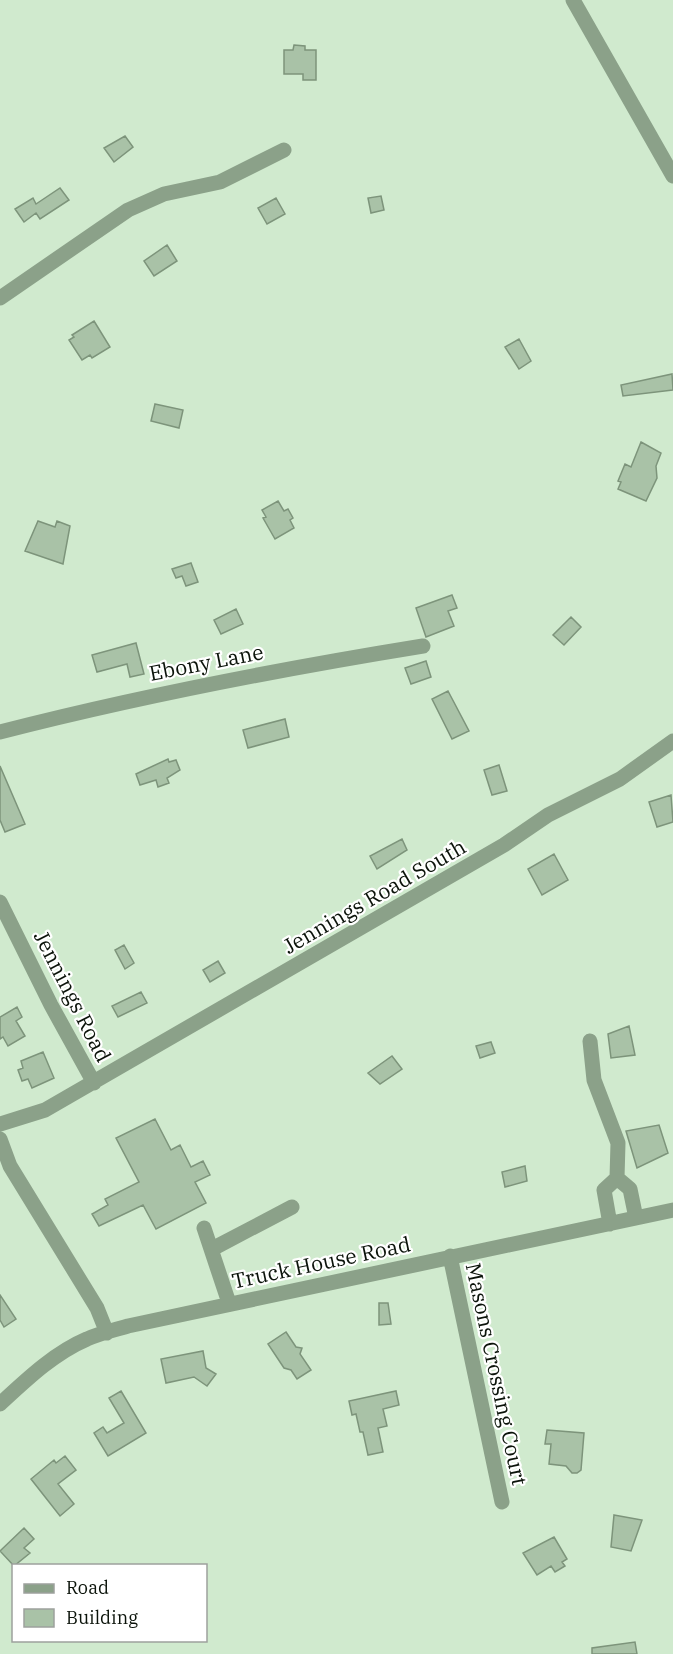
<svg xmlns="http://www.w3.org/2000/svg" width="673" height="1654" font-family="'IBM Plex Serif',serif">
<rect width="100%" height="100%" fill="#d0eace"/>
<path fill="#a9c2a7" stroke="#7d947b" stroke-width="1.5" d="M294 45 305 46V50H316V80H303V74H284V50H293Z
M125 136 133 147 114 162 104 148Z
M60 188 69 200 40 219 36 213 24 222 15 209 33 198 36 204Z
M381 196 384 210 371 213 368 198Z
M276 198 285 214 267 224 258 208Z
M167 245 177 261 154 276 144 261Z
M94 321 110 347 92 358 90 355 82 360 69 340 74 337 72 335Z
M519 339 531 361 519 369 505 347Z
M672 374 673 390 623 396 621 385Z
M155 404 183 410 179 428 151 421Z
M641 442 661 453 656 466 657 478 646 501 618 489 621 482 618 481 625 464 631 467Z
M278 501 284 511 288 509 293 518 290 520 294 528 275 539 263 518 266 517 262 510Z
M38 521 55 527 57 521 70 526 63 564 25 551Z
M191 563 198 582 186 586 182 576 176 578 172 569Z
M452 595 457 608 448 611 454 626 426 637 416 608Z
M236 609 243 624 221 634 214 620Z
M571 617 581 627 564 645 553 635Z
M136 643 144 674 130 677 127 664 97 672 92 655Z
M426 661 431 677 411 684 405 668Z
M448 691 469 731 452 739 432 699Z
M285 719 289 737 248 748 243 730Z
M168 759 169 762 176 760 180 770 167 778 169 783 158 787 156 780 140 785 136 774Z
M499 765 507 791 492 795 484 770Z
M0 766 25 824 5 832 0 820Z
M671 795 673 822 657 827 649 802Z
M402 839 407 850 377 869 370 856Z
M554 854 568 880 542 895 528 869Z
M124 945 134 963 125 969 115 950Z
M218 961 225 973 210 982 203 970Z
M141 992 147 1003 118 1017 112 1006Z
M17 1007 22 1017 16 1021 25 1036 8 1046 3 1037 0 1039V1017Z
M629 1026 635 1055 611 1058 608 1034Z
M491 1042 495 1053 480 1058 476 1046Z
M43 1052 54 1078 32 1088 28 1079 22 1081 18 1070 23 1068 21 1061Z
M392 1056 402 1069 380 1084 368 1073Z
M155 1119 171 1150 180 1145 191 1167 203 1161 210 1175 195 1182 206 1203 156 1229 143 1205 99 1226 92 1214 108 1205 105 1199 139 1182 116 1138Z
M659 1125 668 1153 637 1168 626 1131Z
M525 1166 527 1181 505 1187 502 1172Z
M0 1295 16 1319 4 1327 0 1320Z
M379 1303H388L391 1324 379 1325Z
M286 1332 296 1347 302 1348 300 1354 311 1370 297 1379 291 1370 284 1368 268 1344Z
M203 1351 206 1368 216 1374 207 1386 194 1377 166 1383 161 1359Z
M121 1391 146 1433 108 1456 94 1433 103 1427 107 1433 124 1423 109 1398Z
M396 1391 399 1405 383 1409 387 1426 378 1428 383 1452 368 1455 363 1432H360L356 1414 352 1415 349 1401Z
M547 1430 584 1433 581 1470 577 1473H572L566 1466 549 1464 551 1444H545Z
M65 1456 76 1470 58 1484 74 1504 60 1516 31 1479 54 1460 56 1463Z
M614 1515 642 1520 631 1551 611 1547Z
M24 1528 34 1539 24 1548 30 1553 14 1566 0 1551Z
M554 1537 567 1559 562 1562 565 1566 555 1572 551 1566 537 1575 523 1553Z
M635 1642 637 1654H592V1648Z"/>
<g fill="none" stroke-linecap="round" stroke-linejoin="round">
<path stroke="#8ba189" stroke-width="15" d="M573 0 673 176
M0 298 128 210 164 194 220 182 284 150
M0 732C140 696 281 669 423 646
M0 902 51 1005 94 1083
M590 1041 594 1080 618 1143 617 1178
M0 1124 45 1110 504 845 548 815 620 779 673 741
M0 1139 10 1166 97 1308 107 1333
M610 1224 604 1190 617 1178 630 1189 636 1218
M204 1228 229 1303
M212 1249 292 1207
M450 1256 502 1502
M0 1404C26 1380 54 1353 87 1339 100 1333 114 1330 128 1326L673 1210"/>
</g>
<g text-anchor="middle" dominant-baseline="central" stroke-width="4.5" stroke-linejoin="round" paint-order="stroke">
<g font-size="21" fill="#0b130a" stroke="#fff">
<text transform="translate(206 662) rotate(-11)">Ebony Lane</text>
<text transform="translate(374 896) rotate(-30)">Jennings Road South</text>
<text transform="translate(73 996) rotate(63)">Jennings Road</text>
<text transform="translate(321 1262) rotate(-12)">Truck House Road</text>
<text transform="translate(497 1374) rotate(78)">Masons Crossing Court</text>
</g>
</g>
<rect x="12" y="1564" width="195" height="78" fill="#ffffff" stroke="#9da19d" stroke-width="1.5"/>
<rect x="24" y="1584" width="30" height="9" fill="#8ba189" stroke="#9da19d" stroke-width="1.5"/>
<text x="66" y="1594" font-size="18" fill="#0b130a">Road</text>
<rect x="24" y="1609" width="30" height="18" fill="#a9c2a7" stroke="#9da19d" stroke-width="1.5"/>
<text x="66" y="1624" font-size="18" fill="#0b130a">Building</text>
</svg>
